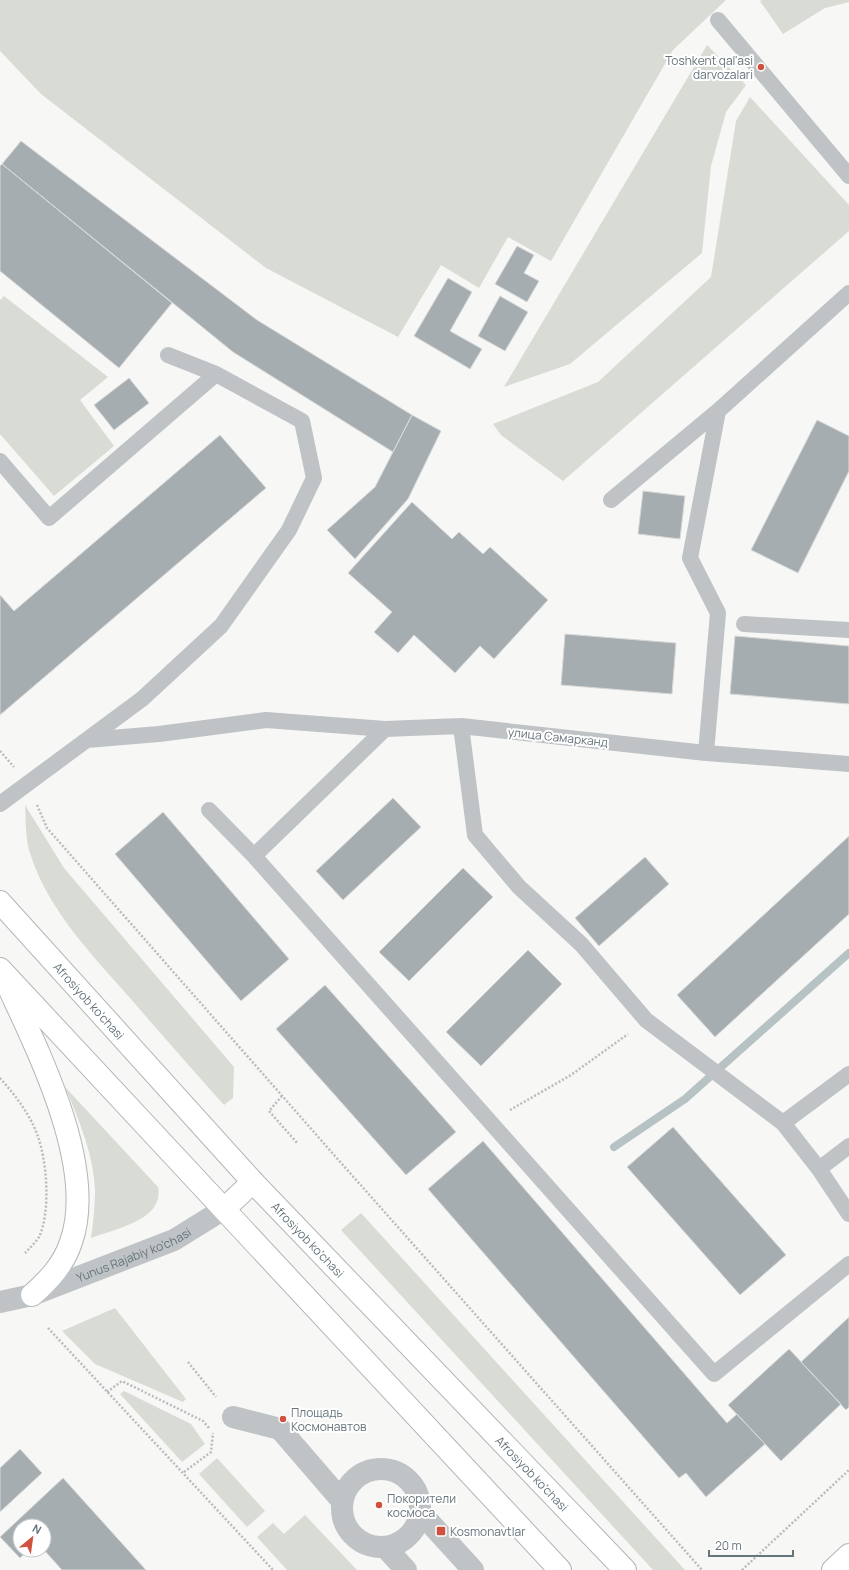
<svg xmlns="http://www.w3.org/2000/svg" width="849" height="1570" font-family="Manrope,sans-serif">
<rect width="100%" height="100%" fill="#f7f7f5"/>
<path fill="#d8dcd5" d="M0 0H726L673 50 551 261 508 237 479 288 441 265 398 337 266 268 41 94 0 51Z
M762 0H849V2L825 8 783 34 760 1Z
M707 45 746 85 726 112 711 166 702 253 570 364 504 387Z
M750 97 849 205V231L563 481 501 435 493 424 598 382 711 277 736 121Z
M4 296 108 377 80 400 114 446 54 496 0 434V300Z
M25 805 64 868 234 1067 233 1098 224 1105C192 1069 161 1034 130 998 93 956 49 911 31 856 25 840 26 822 25 805Z
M65 1087 158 1187C165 1220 114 1229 91 1238 93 1222 95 1207 95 1191 94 1155 79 1120 65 1087Z
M361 1213 685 1570H653L341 1230Z
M115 1308 186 1399 183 1402 95 1364 62 1331Z
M124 1391 191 1424 205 1444 182 1462 120 1394Z
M217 1458 265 1511 247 1527 199 1474Z
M305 1515 357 1570H287L257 1537 273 1523 284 1534Z"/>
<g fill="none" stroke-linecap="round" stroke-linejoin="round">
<path stroke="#b6c2c4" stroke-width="8" d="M614 1147 685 1099 849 953"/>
</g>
<path fill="#a5adb1" stroke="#d9d9d7" d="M21 141 257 320 412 415 393 452 233 352 2 164Z
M2 164 172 303 119 368 0 271V166Z
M517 246 534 255 524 273 539 281 527 302 495 284Z
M448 278 472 292 450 331 482 349 470 369 414 336Z
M500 296 528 312 505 351 478 336Z
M129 378 149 403 114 430 94 405Z
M412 415 441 431 408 499 355 559 327 530 375 487Z
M817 420 849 436V471L798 573 751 550Z
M220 435 266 488 0 715V595L14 611Z
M643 491 685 496 680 539 638 534Z
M412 502 452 539 459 532 483 554 490 547 548 600 494 659 480 646 455 673 414 635 398 653 374 632 392 612 348 573Z
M565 634 676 643 672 694 561 685Z
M735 636 849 646V704L730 694Z
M393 798 421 827 343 900 316 871Z
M163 812 289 959 241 1001 115 854Z
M849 836V914L715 1037 677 995Z
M645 857 669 884 599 946 575 918Z
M463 868 493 897 409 981 379 952Z
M528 950 562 984 481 1066 446 1032Z
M325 985 456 1132 406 1175 276 1029Z
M673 1127 786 1255 740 1295 627 1167Z
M483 1141 727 1423 737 1414 765 1444 706 1497 686 1473 679 1478 428 1189Z
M849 1317V1407L846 1410 801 1362Z
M789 1349 841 1404 781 1461 728 1405Z
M20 1449 42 1473 0 1512V1468Z
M63 1478 146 1570H62L44 1550V1526H20V1550H29L20 1558 0 1537Z"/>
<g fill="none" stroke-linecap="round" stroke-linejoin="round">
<g stroke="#b1b6b8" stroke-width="24">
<g id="primary">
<path id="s2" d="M0 902 253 1182 625 1570"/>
<path d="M0 969 560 1570"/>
<path d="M9 988C40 1055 97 1169 71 1242 64 1264 49 1280 32 1295"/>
<path d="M224 1209 253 1182"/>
<path d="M833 1570 849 1555"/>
</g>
</g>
<path stroke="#b9bcbe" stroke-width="2.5" stroke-dasharray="2 2" stroke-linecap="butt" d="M0 751 14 767
M37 805 47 828 342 1164 702 1570
M0 1078C15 1095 29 1113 37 1134 47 1159 51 1212 39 1237 35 1243 30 1248 25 1253
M282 1096 269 1111 298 1144
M510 1110 571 1075 628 1034
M48 1328 273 1570
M188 1362 216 1397
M107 1392 122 1381 203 1421 209 1428
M184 1472 211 1452 213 1433
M742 1570 849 1470"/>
<path stroke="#bfc3c6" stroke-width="16" d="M718 20 849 176
M0 461 49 518 216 374
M611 500 718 411 849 293
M744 624 849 630
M461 726 475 835 519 887 581 944 646 1020 783 1123 819 1169 849 1214
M87 740 159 734 266 720 385 729 461 726 706 753 849 764
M706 753 718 613 690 558 718 411
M0 804 142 699 221 626 289 530 314 478 302 421 216 374 168 355
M209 810 254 856 714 1374 849 1264
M254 856 385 729
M783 1123 849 1074
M819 1169 849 1146"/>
<path stroke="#bfc3c6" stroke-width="22" d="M233 1417 280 1429 342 1501
M342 1508a39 39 0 1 1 78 0a39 39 0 1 1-78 0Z
M421 1513 473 1570
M385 1547 406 1570"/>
<path stroke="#bfc3c6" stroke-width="22" id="s1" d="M0 1302 32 1295 174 1240 224 1209"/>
<use href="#primary" stroke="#fff" stroke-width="22"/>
</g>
<g fill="#cf513e" stroke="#fff" stroke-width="1.5">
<circle cx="761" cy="67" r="4"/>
<circle cx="283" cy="1419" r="4"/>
<circle cx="379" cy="1505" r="4"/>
<rect x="436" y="1526" width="10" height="10" rx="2"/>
</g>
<g text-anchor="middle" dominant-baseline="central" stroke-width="4" stroke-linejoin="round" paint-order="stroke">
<g font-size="12" fill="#66757c" stroke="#fff" text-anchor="start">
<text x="753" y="60" text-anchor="end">Toshkent qal'asi<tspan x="753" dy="14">darvozalari</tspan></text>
<text x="291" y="1412">Площадь<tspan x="291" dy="14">Космонавтов</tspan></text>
<text x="387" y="1498">Покорители<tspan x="387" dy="14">космоса</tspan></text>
<text x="450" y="1531">Kosmonavtlar</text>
</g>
<g font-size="12" fill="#66757c" stroke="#fff">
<text transform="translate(558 737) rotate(6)">улица Самарканд</text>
<text stroke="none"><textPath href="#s2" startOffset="133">Afrosiyob ko'chasi</textPath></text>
<text stroke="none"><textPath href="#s2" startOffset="457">Afrosiyob ko'chasi</textPath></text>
<text stroke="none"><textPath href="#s1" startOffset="142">Yunus Rajabiy ko'chasi</textPath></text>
<text stroke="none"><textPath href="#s2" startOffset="781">Afrosiyob ko'chasi</textPath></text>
</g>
</g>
<g transform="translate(32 1538) rotate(29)"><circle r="19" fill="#ffffff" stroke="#c2c8cb"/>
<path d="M0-3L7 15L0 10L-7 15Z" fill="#cf513e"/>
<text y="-6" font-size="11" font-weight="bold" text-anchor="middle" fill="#66757c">N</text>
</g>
<path d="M709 1550v6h84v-6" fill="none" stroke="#66757c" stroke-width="2"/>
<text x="715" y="1550" font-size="12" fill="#66757c" stroke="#ffffff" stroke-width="3" paint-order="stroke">20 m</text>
</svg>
